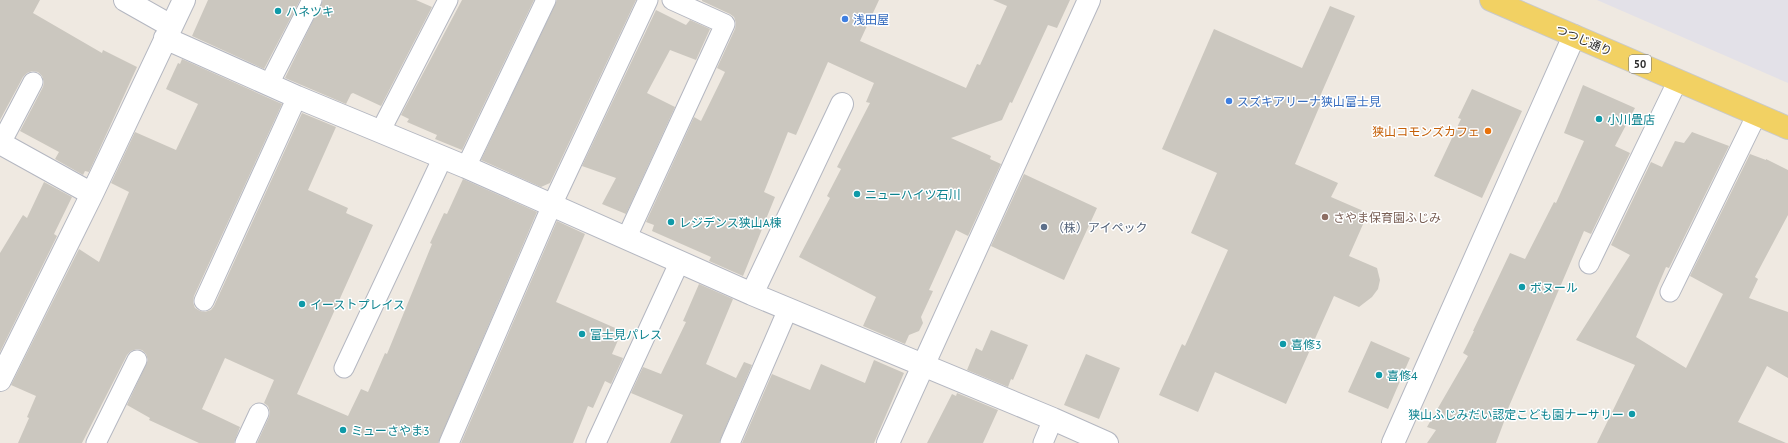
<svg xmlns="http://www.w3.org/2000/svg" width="1788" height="443" font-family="'PT Sans','Noto Sans JP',sans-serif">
<rect width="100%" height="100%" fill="#efe9e1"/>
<path fill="#e3e1e8" d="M1597 0H1788V83Z"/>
<path fill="#cbc7bf" d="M0 0H40L33 13 102 53 103 50 137 67 89 172 85 171 83 175 55 159 59 152 20 131 43 87 44 82 42 76 38 72 32 71 27 73 23 77 0 120Z
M208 0H300L264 69 192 36Z
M323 0H416L432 7 381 106 353 93 351 94 346 104 285 78Z
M462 0H534L462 150 435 139 437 135 407 122 409 119 401 115Z
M557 0H636L550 183 541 187 481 160Z
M702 0H879L860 41 966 88 977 64 980 65 1007 6 993 0H1070L1057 28 1048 25 1012 103 1010 102 1002 120 951 138 991 156 990 159 1001 164 968 236 956 230 929 290 933 291 921 317 923 323 919 331 909 335 905 344 863 326 876 297 799 257 830 198 827 196 841 169 837 167 870 103 866 102 874 83 828 62 796 135 788 132 764 192 775 197 743 276 709 261 711 257 652 231 654 225 646 222 694 117 701 121 725 72 717 68 735 29 736 23 734 17 730 14 702 1Z
M1330 6 1355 16 1318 101 1321 103 1295 164 1338 183 1331 197 1368 213 1349 256 1377 268 1380 280 1378 289 1372 297 1359 307 1334 296 1286 404 1215 372 1198 412 1159 395 1182 344 1185 346 1228 250 1191 233 1217 173 1162 149 1214 29 1302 68Z
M656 10 686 25 690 20 710 29 696 60 670 50 647 93 675 107 626 214 602 204 616 178 582 166Z
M182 59 282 104 194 296 193 302 195 308 200 311 205 312 211 310 214 306 302 113 336 127 308 190 348 208 346 213 373 225 297 394 348 416 361 389 368 392 385 353 387 354 432 244 430 243 444 213 447 214 463 179 537 212 438 443H257L269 417 270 412 268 406 264 403 274 380 225 358 202 409 240 427 234 443H199L149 420 150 418 127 405 148 360 146 354 142 350 137 349 131 351 127 355 82 443H18L29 418 27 417 36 396 11 385 79 249 99 262 129 192 111 183 135 132 176 150 198 104 166 89 178 63 180 64Z
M1583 85 1635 108 1615 146 1630 153 1591 234 1584 231 1507 411H1508L1496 443H1427L1436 430 1427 427 1468 356 1463 353 1474 331H1473L1510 253 1525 259 1554 202 1556 203 1584 141 1564 133Z
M1472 89 1522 111 1482 198 1434 176 1461 119 1458 118Z
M1692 132 1729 146 1669 268 1666 267 1636 337 1686 368 1723 294 1690 276 1750 154 1766 160V159L1788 170V215L1755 277 1758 279 1749 298 1788 312V378L1767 366 1738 422 1786 443H1597L1635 365 1576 340 1630 255 1611 245 1651 162 1662 167 1675 141 1684 143Z
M1024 174 1097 208 1064 280 991 246Z
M44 182 72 197 54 234 57 236 0 352V253L23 215 27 218Z
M557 221 585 234 556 302 622 331 612 354 623 358 611 384 605 381 593 408 588 406 573 443H461Z
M699 284 733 299 706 364 736 378 744 362 752 365 719 443H670L683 415 631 393 643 367 661 374 686 322 683 321Z
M991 330 1028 345 1013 380 1011 379 1008 387 967 370 976 348 982 351Z
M1371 341 1410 358 1388 409 1348 392Z
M1086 354 1120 368 1099 419 1064 405Z
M874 360 904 373 874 443H742L772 374 810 390 821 364 865 383Z
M957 393 998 410 983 443H927L952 394 956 396Z"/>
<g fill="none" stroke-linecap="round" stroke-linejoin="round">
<g stroke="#b4b7c1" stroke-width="21">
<path id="service" d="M269 84 312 0
M380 132 448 0
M1 143 33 82
M466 167 546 0
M626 239 725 24 672 0
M1589 264 1678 80
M1670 292 1757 114
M204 301 297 97
M344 368 443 157
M96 443 137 360
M245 443 259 413
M449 443 552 205 648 0
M596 443 680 261
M730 443 788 309
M1043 443 1053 419"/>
</g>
<g stroke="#b4b7c1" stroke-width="24">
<path id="minor" d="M125 0 171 26
M165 38 297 97 466 167 752 294 1053 419 1107 443
M0 143 92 194
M752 294 842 104
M0 380 92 194 184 0
M888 443 1089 0
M1393 443 1574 36"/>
</g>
<g stroke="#c9c9c9" stroke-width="24">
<path id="primary" d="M1491 0 1788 128"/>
</g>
<use href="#service" stroke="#fff" stroke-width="19"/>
<use href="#minor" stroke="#fff" stroke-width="22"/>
<use href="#primary" stroke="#f2d163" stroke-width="22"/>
</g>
<g fill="#0f9aa8" stroke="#fff" stroke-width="1.5">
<circle cx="278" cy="11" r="4"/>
<circle cx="1599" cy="119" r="4"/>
<circle cx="857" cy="194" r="4"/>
<circle cx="671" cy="222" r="4"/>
<circle cx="1522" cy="287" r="4"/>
<circle cx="302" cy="304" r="4"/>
<circle cx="582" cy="334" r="4"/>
<circle cx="1283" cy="344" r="4"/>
<circle cx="1379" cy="375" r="4"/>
<circle cx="1632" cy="414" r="4"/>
<circle cx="343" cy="430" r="4"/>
</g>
<g fill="#3f7fe0" stroke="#fff" stroke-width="1.5">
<circle cx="845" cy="19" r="4"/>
<circle cx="1229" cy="101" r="4"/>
</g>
<circle fill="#e8710a" stroke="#fff" stroke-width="1.5" cx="1488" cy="131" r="4"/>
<circle fill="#8d6e63" stroke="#fff" stroke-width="1.5" cx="1325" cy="217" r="4"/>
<circle fill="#5c6f8a" stroke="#fff" stroke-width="1.5" cx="1044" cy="227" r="4"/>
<g text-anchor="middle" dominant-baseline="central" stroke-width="3" stroke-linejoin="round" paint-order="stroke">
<rect fill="#fff" stroke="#6d6d6d" stroke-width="1" x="1629" y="55" width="22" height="18" rx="3"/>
<g font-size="11" font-weight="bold" fill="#2e2e2e">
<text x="1640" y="64">50</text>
</g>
<g font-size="12" fill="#0d838f" stroke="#fff" text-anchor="start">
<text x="286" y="11">ハネツキ</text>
<text x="1607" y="119">小川畳店</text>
<text x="865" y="194">ニューハイツ石川</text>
<text x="679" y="222">レジデンス狭山A棟</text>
<text x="1530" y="287">ボヌール</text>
<text x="310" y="304">イーストプレイス</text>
<text x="590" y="334">富士見パレス</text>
<text x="1291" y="344">喜修3</text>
<text x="1387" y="375">喜修4</text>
<text x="1624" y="414" text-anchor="end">狭山ふじみだい認定こども園ナーサリー</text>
<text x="351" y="430">ミューさやま3</text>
</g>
<g font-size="12" fill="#366cbe" stroke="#fff" text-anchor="start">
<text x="853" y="19">浅田屋</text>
<text x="1237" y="101">スズキアリーナ狭山富士見</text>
</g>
<g font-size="12" fill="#2e2e2e" stroke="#fff">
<text transform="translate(1584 40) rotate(23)">つつじ通り</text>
</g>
<g font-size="12" fill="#c56008" stroke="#fff" text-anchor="end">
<text x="1480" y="131">狭山コモンズカフェ</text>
</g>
<g font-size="12" fill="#785e54" stroke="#fff" text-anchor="start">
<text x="1333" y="217">さやま保育園ふじみ</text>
</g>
<g font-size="12" fill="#4e5e75" stroke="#fff" text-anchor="start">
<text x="1052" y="227">（株）アイペック</text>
</g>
</g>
</svg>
